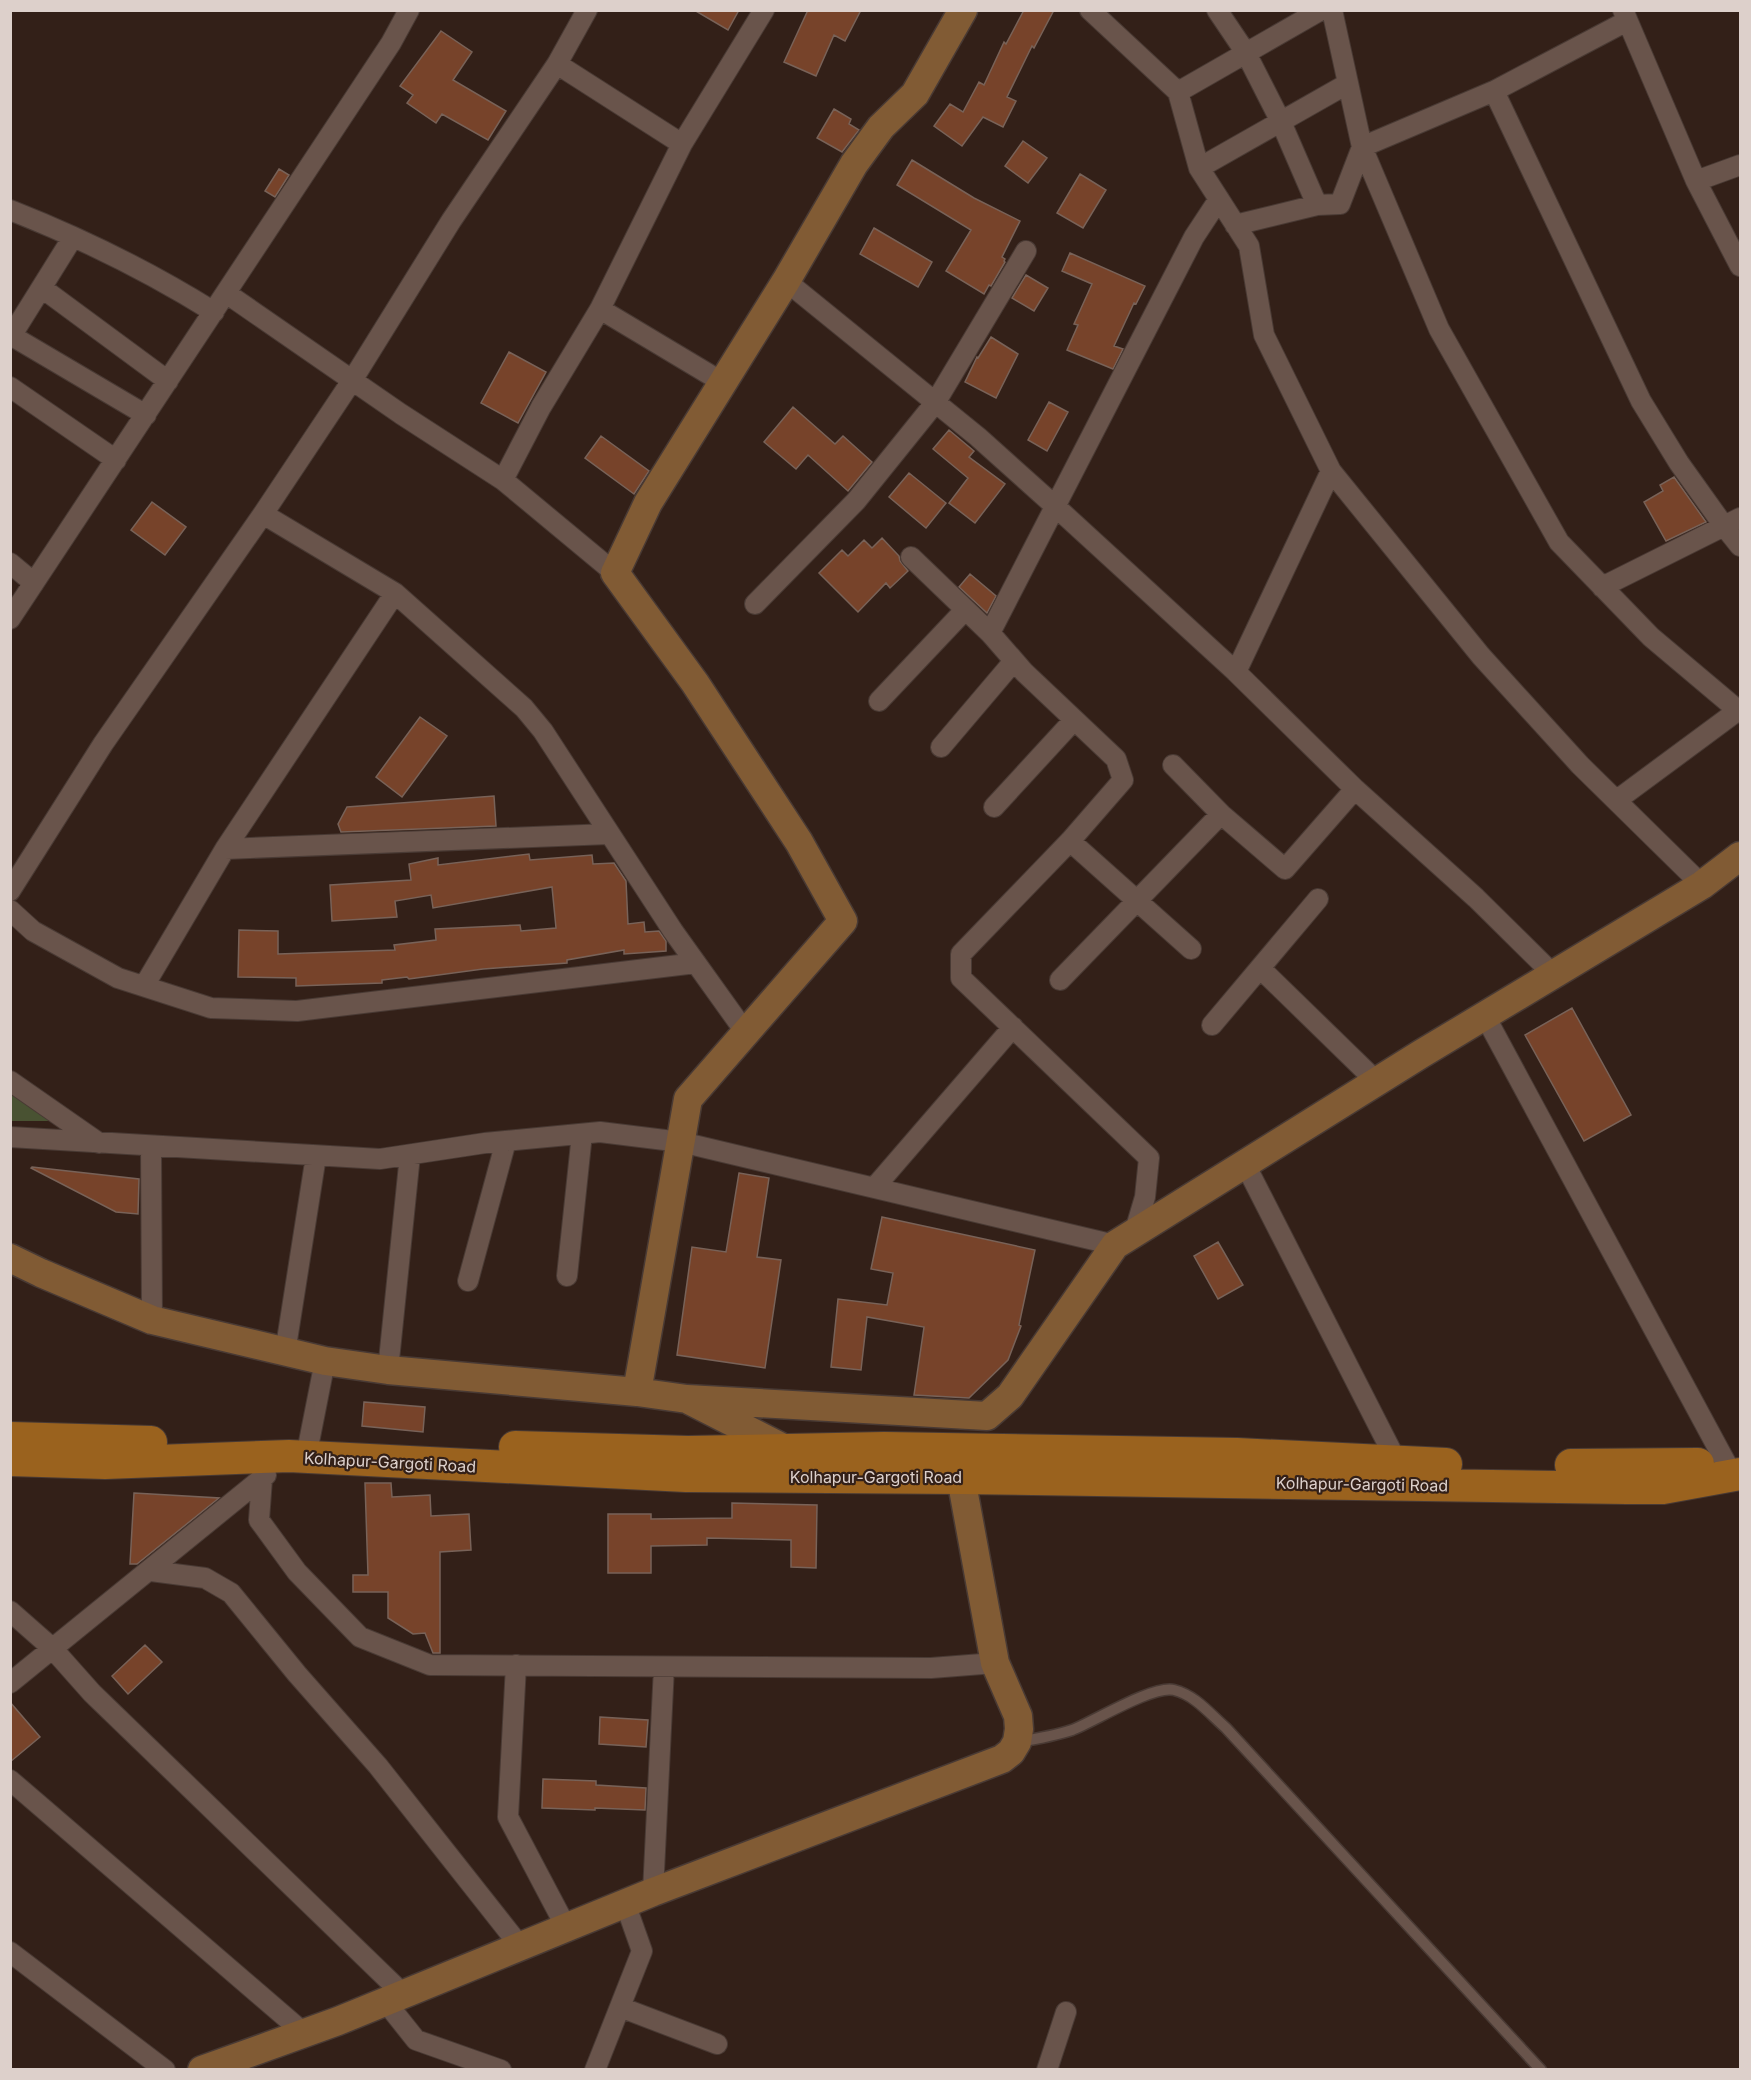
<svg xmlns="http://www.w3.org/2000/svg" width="1751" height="2080" font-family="Inter,sans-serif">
<rect width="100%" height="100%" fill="#332018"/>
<path fill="#495232" d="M11 1081 67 1121H11Z"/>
<path fill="#77432a" stroke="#786258" stroke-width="1.5" d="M694 10H739L728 30Z
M808 10H861L845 41 834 35 816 76 784 62Z
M1024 10H1054L1034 48 1032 46 1007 97 1016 101 1003 127 983 117 962 146 934 126 950 104 963 112 979 82 984 85 1004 42 1006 44Z
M441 31 472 52 453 80 506 111 488 140 442 114 436 123 407 103 413 95 400 86Z
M834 109 851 119 849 124 859 130 842 152 817 138Z
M1023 141 1047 158 1028 183 1005 166Z
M912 160 974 198 1020 221 1002 257 1005 259 1004 261 1005 262 991 286 989 285 984 294 946 271 971 230 897 185Z
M279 169 289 175 275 197 265 191Z
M1080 174 1106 190 1083 228 1057 213Z
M874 228 932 262 918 287 860 254Z
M1070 253 1145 286 1136 304 1134 303 1114 346 1123 349 1113 369 1067 350 1078 325 1074 324 1092 284 1062 271Z
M1026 275 1048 288 1034 311 1012 298Z
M991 337 1018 354 996 398 965 382 977 357 978 358Z
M509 352 546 372 518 423 481 403Z
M1049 402 1068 412 1047 451 1028 440Z
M793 407 835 444 843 436 872 462 848 491 808 455 796 469 764 442Z
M949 430 974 451 969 457 1005 484 975 523 949 503 968 478 933 449Z
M601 436 649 471 634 494 585 458Z
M909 473 946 503 926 528 889 497Z
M1674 477 1706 522 1666 541 1644 502 1663 491 1660 485Z
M152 502 186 527 165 555 131 530Z
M882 538 899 556 900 561 908 571 890 588 886 583 858 612 819 573 842 550 848 556 864 540 872 548Z
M970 574 996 596 987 613 959 587Z
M420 717 447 736 402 797 376 777Z
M494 796 496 826 341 832 338 824 347 807Z
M529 854 530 860 592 855 593 864 614 863 626 881 628 924 644 922 645 932 659 931 666 941V951L624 954V950L567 960V963L483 969 409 979 407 977 382 980V983L296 986V978L238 977 239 930 278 931V954L395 950 394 945 436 940 435 929 520 925 521 931 556 928 552 887 433 908 431 895 395 901 397 917 332 921 330 885 411 880 409 864 438 858V865Z
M1572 1008 1631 1115 1584 1141 1525 1035Z
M32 1167 139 1179 138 1214 116 1212 31 1168Z
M739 1173 769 1178 757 1257 781 1260 765 1368 677 1355 692 1247 726 1252Z
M882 1217 1035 1250 1019 1325 1021 1326 1008 1360 969 1398 914 1395 924 1327 867 1317 861 1370 831 1367 838 1299 887 1305 893 1273 871 1269Z
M1218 1242 1243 1285 1218 1299 1194 1256Z
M364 1402 425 1407 423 1432 362 1426Z
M365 1483H391L392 1497 430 1495 431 1516 469 1514 471 1550 440 1552V1653H433L425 1633 413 1634 388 1618V1592H353V1575H368Z
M134 1493 219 1498 137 1564H130Z
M732 1503 817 1505 816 1568 791 1567V1540L707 1538V1545L651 1546V1573H608V1514H651V1519L732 1518Z
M145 1645 162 1662 128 1694 112 1676Z
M10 1702 40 1737 10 1762Z
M600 1717 648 1720 646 1747 599 1744Z
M543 1779 596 1781V1785L646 1788 645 1810 595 1808V1810L542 1808Z"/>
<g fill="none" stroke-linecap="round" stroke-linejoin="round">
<g stroke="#493a34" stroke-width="13">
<path id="lane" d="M1018 1742C1036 1739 1054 1736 1072 1730 1095 1721 1153 1685 1174 1690 1195 1695 1210 1714 1226 1728L1541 2070"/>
</g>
<g stroke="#493a34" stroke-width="22">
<path id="street" d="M1090 10 1178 92
M1217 10 1246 53 1281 122 1317 205
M1321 10 1178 92 1199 168 1249 246 1264 335 1331 471 1481 656 1580 765 1702 885
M1332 10 1362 147 1439 329 1559 542 1651 637 1740 712
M1623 10 1696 181 1740 266
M1627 21 1494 91 1641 401 1679 463 1724 526 1740 546
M557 64 682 144
M1199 168 1347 84
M1696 181 1740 165
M10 210C81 238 150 272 214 312
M1235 225 1317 205 1340 204 1362 147 1494 91
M786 281 978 437 1056 507 1236 672 1355 789 1476 898 1554 975
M42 288 168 381
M226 293 401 414 503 480
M600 309 722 382
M12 336 146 415
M10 338 73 237
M10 387 116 460
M263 514 395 593 524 708 543 731 673 931 746 1033
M911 557 990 633 1024 672 1116 759 1123 780 1070 841 961 954V978L1149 1158 1145 1197 1134 1234
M10 563 34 583
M615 573 503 480 541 407 600 309 682 144 764 10
M1602 587 1740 518
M755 604 856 501 935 403 1026 251
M10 619 391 43 409 10
M990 633 1194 237 1219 199
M1236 672 1331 471
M879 701 965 610
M941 747 1014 661
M1173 765 1221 814 1285 869 1355 789
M1617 800 1740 709
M994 807 1074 720
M1070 841 1191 949
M225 849 609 834
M10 891 103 744 263 514 353 379 451 221 557 64 587 10
M10 910 33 931 118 978 211 1008 297 1011 696 963
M1260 968 1377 1082
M1060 980 1221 814
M144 986 225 849 395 593
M1485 1016 1726 1463
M1212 1025 1318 899
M10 1081 99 1143
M10 1137 380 1159 485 1143 600 1132 681 1142 1115 1245
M151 1147 152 1320
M1245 1164 1397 1462
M874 1188 1013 1027
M567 1276 582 1134
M468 1281 506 1141
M285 1353 316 1156
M388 1370 410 1155
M313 1459 309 1442 325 1361
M262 1479 259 1520 297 1572 360 1637 430 1665 931 1668 995 1663
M151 1571 205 1578 231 1593 297 1674 378 1766 520 1946
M10 1611 52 1648 92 1693 403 1994
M516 1665 508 1817 566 1927
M10 1683 266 1475
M10 1780 304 2033
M653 1892 664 1667
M10 1952 165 2070
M385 2001 416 2040 501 2070
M620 2007 717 2044
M595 2070 642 1951 625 1903
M1047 2070 1066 2012"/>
</g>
<g stroke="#493a34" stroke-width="31">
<path id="secondary" d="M10 1258 41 1273 152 1320 325 1361 388 1370 637 1392 687 1399 787 1450
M637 1392 688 1099 843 921 799 842 695 683 615 573 648 503 786 281 854 164 881 127 915 94 963 10
M687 1399 987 1416 1010 1396 1115 1245 1421 1054 1702 885 1740 856
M202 2070 338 2021 653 1892 1002 1759 1011 1752 1017 1742 1019 1729 1018 1716 995 1663 961 1478 968 1456"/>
</g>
<g stroke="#493a34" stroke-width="34">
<path id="primary" d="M10 1438 151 1442
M515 1447 688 1452 884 1448 1237 1454 1446 1464
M10 1460 105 1463 289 1456 686 1476 961 1478 1627 1488H1663L1740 1474
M1571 1465 1698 1464"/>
</g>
<use href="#lane" stroke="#69544b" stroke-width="10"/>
<use href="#street" stroke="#69544b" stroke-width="20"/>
<use href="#secondary" stroke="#815b34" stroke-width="28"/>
<use href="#primary" stroke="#9a621e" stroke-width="32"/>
</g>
<g text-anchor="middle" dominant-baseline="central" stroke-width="4.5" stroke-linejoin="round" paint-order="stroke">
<g font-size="16" fill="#ddd0cb" stroke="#332018">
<text transform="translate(390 1462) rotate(3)">Kolhapur-Gargoti Road</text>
<text x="876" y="1477">Kolhapur-Gargoti Road</text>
<text transform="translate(1362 1484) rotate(1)">Kolhapur-Gargoti Road</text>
</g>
</g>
<rect width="1751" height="2080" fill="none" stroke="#ddd0cb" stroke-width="24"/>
</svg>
